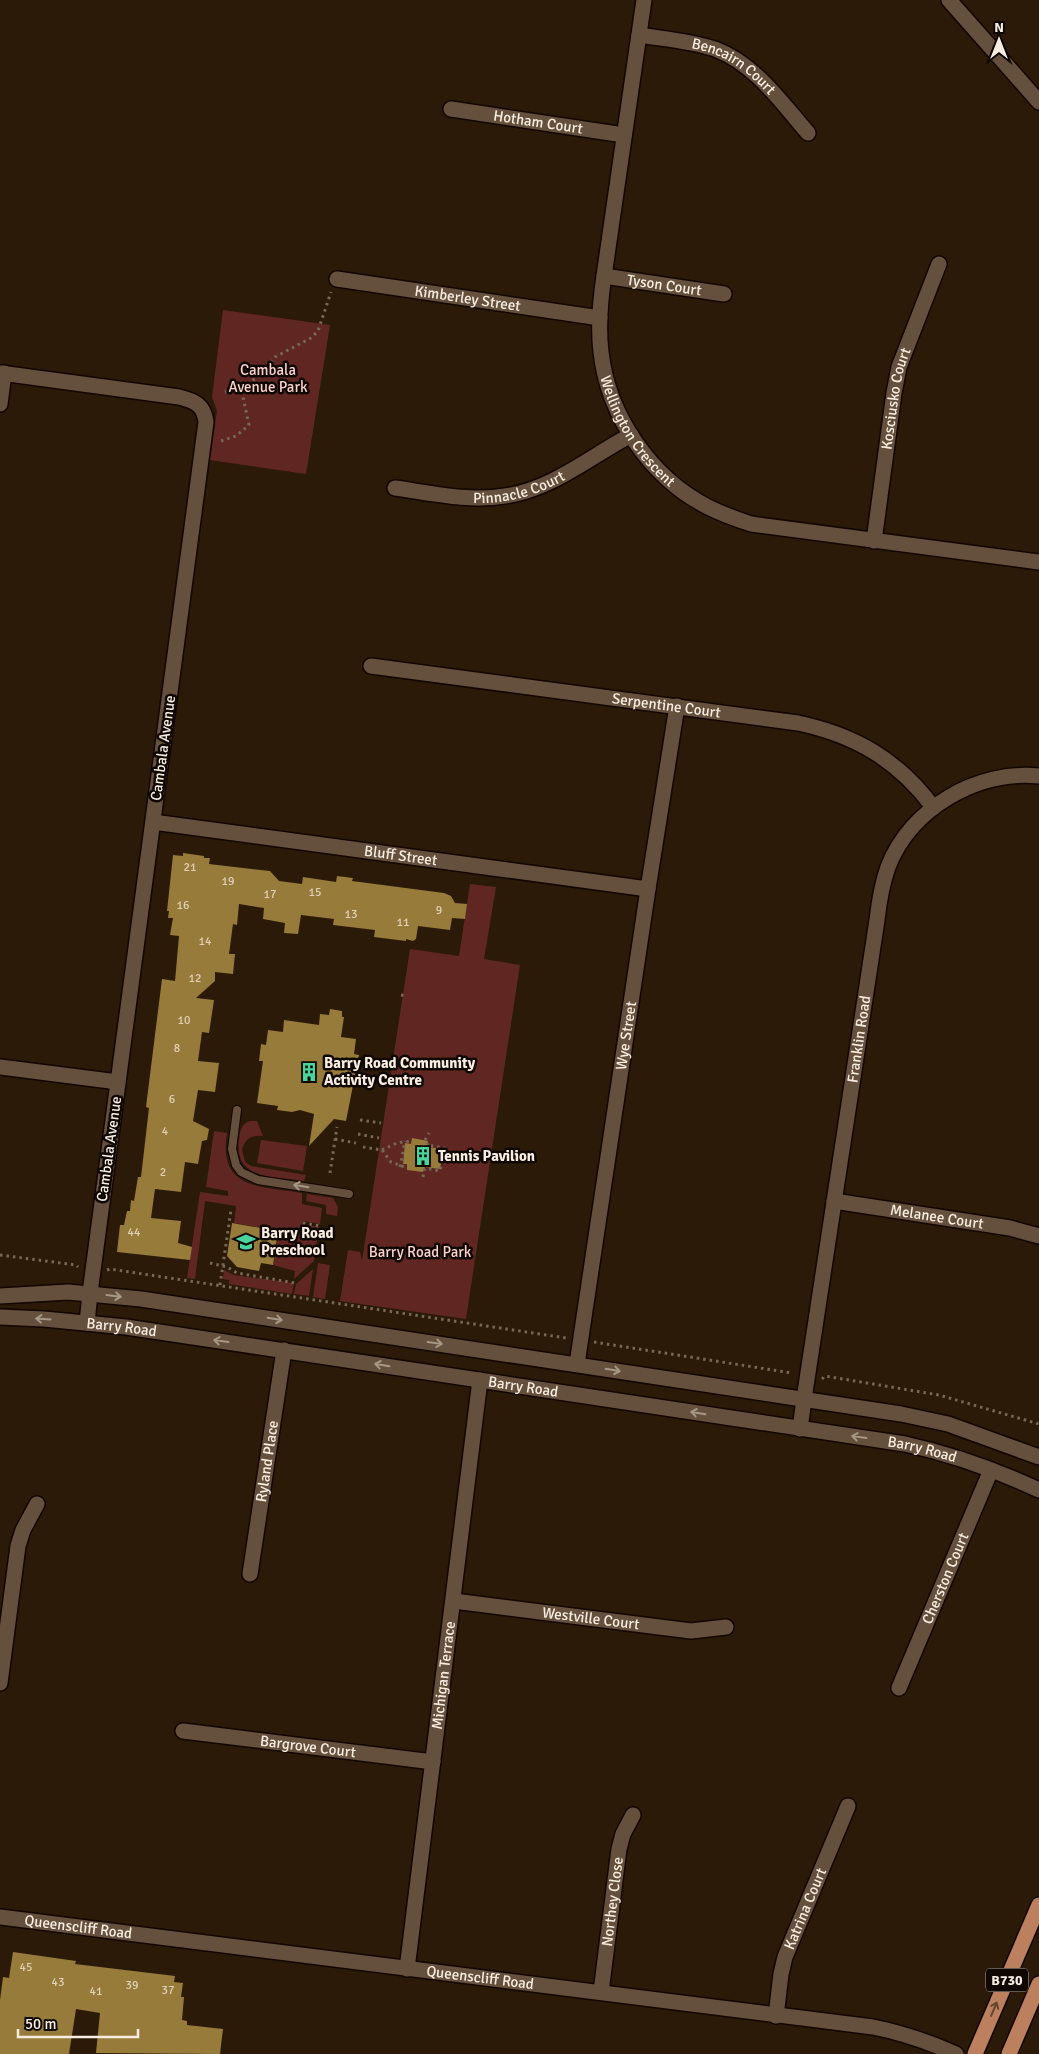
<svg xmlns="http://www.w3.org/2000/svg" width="1039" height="2054" font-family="Signika,sans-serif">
<rect width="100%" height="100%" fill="#2b1a07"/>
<path fill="#602722" d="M223 310 330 325 306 474 210 460 217 411 212 397Z
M470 884 496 887 484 959 520 965 466 1319 340 1301 348 1250 360 1252 362 1261 410 949 459 956Z
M250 1121H257L263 1136C252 1135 245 1138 242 1150L245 1162 251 1166 306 1175 304 1181C275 1176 234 1181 239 1140 240 1131 241 1124 250 1121Z
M214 1131 227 1133C218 1190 260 1186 302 1193V1204L322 1208 320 1224 303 1221V1224L319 1227 314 1261 294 1279 295 1271 273 1265 279 1231 234 1223 236 1206 205 1201 195 1279 187 1278 200 1192 228 1196V1191L206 1187Z
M261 1140 307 1146 303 1171 257 1163Z
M307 1194 333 1198 338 1207 337 1216 326 1214V1205L306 1201Z
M318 1263 330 1265 325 1299 313 1297Z
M313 1269 309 1296 294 1294 296 1284Z
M224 1270 234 1275 294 1283 292 1294 229 1284V1280L223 1279Z"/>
<path fill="#977b3a" d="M183 853 204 856V858H210L209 864 270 871 279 881 302 884 303 877 336 882 337 876 353 878 352 881 444 893 451 896 455 903 467 904 465 919 452 918 450 930 418 926 416 939 413 941 406 939V941L374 937 375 930 333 925 334 919 301 915 298 934 284 933 285 923 263 919 264 908 239 904 237 925 233 924 229 954H235L233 974 215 972V981L196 998 214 1000 209 1033 202 1032 198 1061 219 1063 215 1092 198 1090 193 1121 209 1129 207 1140 202 1141 198 1164 185 1162 181 1192 155 1189 151 1218 181 1221 178 1243 192 1247 190 1260 117 1252 120 1225H124L127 1211H130L131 1200 134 1201 138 1177H141L149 1108 146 1107 162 979 175 981 179 936 170 935 173 918H168L169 911H167L173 855 183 856Z
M330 1009 342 1011V1017H344L341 1037 356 1039 354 1054 359 1055 346 1121 334 1119 309 1146 314 1114 300 1110 292 1112 277 1110 278 1106 257 1103 263 1061H259L261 1044 266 1045 268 1030 283 1032 284 1020 319 1025 320 1014 329 1015Z
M412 1138 428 1141 427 1147 443 1149 440 1169 425 1167 423 1172 407 1170V1164H403L405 1143 411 1144Z
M232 1223 278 1231 273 1265 261 1263 259 1271 237 1267 227 1256Z
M13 1952 76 1961 75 1964 175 1976 174 1982 183 1983 181 1997H184L182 2020 187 2021V2025L223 2029 220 2054 96 2053 100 2013 76 2009 69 2054H0V2000L3 1977 9 1978Z"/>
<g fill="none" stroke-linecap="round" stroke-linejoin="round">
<g stroke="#130500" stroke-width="10">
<path id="lane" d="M237 1110 232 1149 236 1165 241 1172 258 1180 349 1194"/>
</g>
<g stroke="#130500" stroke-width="18">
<g id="street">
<path id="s1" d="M644 0 604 276C600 302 598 327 601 352 608 416 651 478 708 507 722 514 736 519 751 524L1039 562"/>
<path d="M949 0 1039 102"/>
<path id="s2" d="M639 35C664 39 691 41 715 49 755 64 781 102 808 133"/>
<path id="s3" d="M451 109 624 135"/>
<path id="s4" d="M604 276 724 294"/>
<path id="s5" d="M337 279 600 318"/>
<path d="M0 373 179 397C195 401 204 405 206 422L90 1293"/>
<path d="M0 404 4 373"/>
<path id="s6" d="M395 488C431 493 469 502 505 496 551 490 591 456 631 435"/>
<path id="s7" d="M874 541 894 393 899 367 939 264"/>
<path id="s8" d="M371 666 798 723C855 735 898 760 933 807"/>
<path id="s9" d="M153 822 648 889"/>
<path d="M0 1067 118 1082"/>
<path id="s10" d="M834 1201 1010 1228 1039 1236"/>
<path id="s11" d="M577 1364 648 889 677 706"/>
<path id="s12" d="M804 1399 877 920C879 902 882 884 888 867 911 808 977 770 1039 776"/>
<path id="s13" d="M250 1574 284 1350"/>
<path id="s14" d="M454 1601 691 1631 726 1627"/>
<path d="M0 1683 18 1546 23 1530 37 1504"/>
<path id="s15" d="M899 1688 991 1470"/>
<path id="s16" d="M183 1731 433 1762"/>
<path id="s17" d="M0 1917 873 2027C903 2033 929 2042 956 2054"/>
<path id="s18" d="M407 1969 480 1380"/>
<path id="s19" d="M601 1992 619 1849 623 1834 633 1815"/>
<path id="s20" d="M776 2016 781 1974 785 1957 848 1806"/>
</g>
</g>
<g stroke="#130500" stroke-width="18">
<g id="secondary">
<path d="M0 1296 68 1292 141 1299 901 1414 948 1424 1039 1457"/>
<path id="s21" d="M0 1317 44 1319 126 1327 905 1444C951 1454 996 1470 1039 1490"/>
<path d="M87 1323 90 1293"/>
<path d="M800 1429 804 1399"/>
</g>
</g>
<g stroke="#130500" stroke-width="18">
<path id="primary" d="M975 2054 1039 1905
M1009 2054 1039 1984"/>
</g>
<path stroke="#766756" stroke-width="3" stroke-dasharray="2.5 4" stroke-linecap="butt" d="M225 392 241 388
M221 441 236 436 249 425 241 388 261 375 275 357 311 338 318 331 331 292
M401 995 407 996
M360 1120 381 1123
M358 1134 379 1138
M335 1139 356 1143
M425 1140 429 1133
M363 1147 382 1150 391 1162 407 1168
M382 1150 397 1143 411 1141
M400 1167 405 1141
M330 1173 337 1127
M423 1177 424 1170 426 1168 440 1171 444 1148 427 1145 428 1143
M303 1223 321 1226
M0 1255 76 1265 78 1267
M210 1263 227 1267 237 1273 295 1283
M107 1270 110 1269 566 1338
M220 1285 231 1210
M594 1342 792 1373
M822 1379 825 1376 939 1395 1039 1424"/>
<use href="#lane" stroke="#64503c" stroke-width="8"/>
<use href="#street" stroke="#64503c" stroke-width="15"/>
<use href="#secondary" stroke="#64503c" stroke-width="15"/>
<use href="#primary" stroke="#bd805e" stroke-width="15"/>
</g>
<defs><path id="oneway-shaft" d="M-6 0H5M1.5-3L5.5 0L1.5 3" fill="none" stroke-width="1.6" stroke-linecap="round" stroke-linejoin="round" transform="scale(1.25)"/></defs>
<g stroke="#a79786">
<use href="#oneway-shaft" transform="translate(301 1186) rotate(-171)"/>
<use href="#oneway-shaft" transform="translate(114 1296) rotate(7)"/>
<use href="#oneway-shaft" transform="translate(43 1319) rotate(-176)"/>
<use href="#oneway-shaft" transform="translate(275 1319) rotate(9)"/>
<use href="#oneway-shaft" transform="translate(221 1341) rotate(-172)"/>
<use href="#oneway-shaft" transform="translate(435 1343) rotate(8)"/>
<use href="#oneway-shaft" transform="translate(382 1365) rotate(-171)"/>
<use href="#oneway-shaft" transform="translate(613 1370) rotate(9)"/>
<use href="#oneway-shaft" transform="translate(698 1413) rotate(-171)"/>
<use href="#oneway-shaft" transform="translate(859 1437) rotate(-172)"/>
</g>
<use stroke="#664430" href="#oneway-shaft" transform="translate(994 2009) rotate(-67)"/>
<defs>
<g id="building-bare" transform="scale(1.5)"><path d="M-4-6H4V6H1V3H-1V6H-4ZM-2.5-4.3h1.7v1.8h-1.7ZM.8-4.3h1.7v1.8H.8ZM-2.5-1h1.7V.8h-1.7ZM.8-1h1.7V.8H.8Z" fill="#49d49d" stroke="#0e0702" stroke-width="2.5" paint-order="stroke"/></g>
<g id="school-bare" transform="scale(1.5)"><path d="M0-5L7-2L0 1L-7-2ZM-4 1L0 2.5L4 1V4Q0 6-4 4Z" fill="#49d49d" stroke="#0e0702" stroke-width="2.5" paint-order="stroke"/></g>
</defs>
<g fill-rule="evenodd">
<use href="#building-bare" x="309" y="1072"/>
<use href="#building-bare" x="423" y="1156"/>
<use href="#school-bare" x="246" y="1242"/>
</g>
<g text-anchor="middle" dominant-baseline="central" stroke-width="5" stroke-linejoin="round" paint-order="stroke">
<g font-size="12" fill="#e0d0b7">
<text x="190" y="867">21</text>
<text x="228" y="881">19</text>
<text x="315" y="892">15</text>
<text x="270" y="894">17</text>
<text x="183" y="905">16</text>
<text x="439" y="910">9</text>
<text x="351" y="914">13</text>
<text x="403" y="922">11</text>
<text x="205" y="941">14</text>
<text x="195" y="978">12</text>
<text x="184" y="1020">10</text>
<text x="177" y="1048">8</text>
<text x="172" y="1099">6</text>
<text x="165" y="1131">4</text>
<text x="163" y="1172">2</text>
<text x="134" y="1232">44</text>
<text x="26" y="1967">45</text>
<text x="58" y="1982">43</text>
<text x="132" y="1985">39</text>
<text x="168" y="1990">37</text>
<text x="96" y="1991">41</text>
</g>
<rect fill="#0e0702" stroke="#b2a89e" stroke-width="1" x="986" y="1968.5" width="42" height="23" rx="4"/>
<g font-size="14" font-weight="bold" fill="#f9ede1">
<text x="1007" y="1980">B730</text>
</g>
<g font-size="15" fill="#f9ede1" stroke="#0e0702">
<text stroke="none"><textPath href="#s2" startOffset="102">Bencairn Court</textPath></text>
<text stroke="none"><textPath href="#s3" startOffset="88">Hotham Court</textPath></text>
<text stroke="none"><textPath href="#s4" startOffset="61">Tyson Court</textPath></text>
<text stroke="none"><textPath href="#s5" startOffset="132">Kimberley Street</textPath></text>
<text stroke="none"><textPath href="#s7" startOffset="144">Kosciusko Court</textPath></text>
<text stroke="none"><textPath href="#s1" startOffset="444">Wellington Crescent</textPath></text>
<text stroke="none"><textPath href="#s6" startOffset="126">Pinnacle Court</textPath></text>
<text stroke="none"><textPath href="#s8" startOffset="298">Serpentine Court</textPath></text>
<text transform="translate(163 748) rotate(-82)">Cambala Avenue</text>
<text stroke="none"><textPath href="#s9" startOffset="250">Bluff Street</textPath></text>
<text stroke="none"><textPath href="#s11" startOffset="332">Wye Street</textPath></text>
<text stroke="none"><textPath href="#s12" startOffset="364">Franklin Road</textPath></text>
<text transform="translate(109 1149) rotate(-82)">Cambala Avenue</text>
<text stroke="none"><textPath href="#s10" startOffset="104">Melanee Court</textPath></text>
<text stroke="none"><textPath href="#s21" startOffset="122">Barry Road</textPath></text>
<text stroke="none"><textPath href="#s21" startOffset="528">Barry Road</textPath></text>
<text stroke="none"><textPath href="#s21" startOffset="932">Barry Road</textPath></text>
<text stroke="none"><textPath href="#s13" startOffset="114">Ryland Place</textPath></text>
<text stroke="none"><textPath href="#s15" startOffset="119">Cherston Court</textPath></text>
<text stroke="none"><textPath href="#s14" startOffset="138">Westville Court</textPath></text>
<text stroke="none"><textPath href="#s18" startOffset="296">Michigan Terrace</textPath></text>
<text stroke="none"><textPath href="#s16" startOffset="126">Bargrove Court</textPath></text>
<text stroke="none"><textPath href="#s19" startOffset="91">Northey Close</textPath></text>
<text stroke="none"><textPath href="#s20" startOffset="112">Katrina Court</textPath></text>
<text stroke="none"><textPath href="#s17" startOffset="79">Queenscliff Road</textPath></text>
<text stroke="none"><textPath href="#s17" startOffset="484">Queenscliff Road</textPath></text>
</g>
<g font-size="15" fill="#fbd1cb" stroke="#0e0702">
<text x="268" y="370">Cambala<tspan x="268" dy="17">Avenue Park</tspan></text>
<text x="420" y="1252">Barry Road Park</text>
</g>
<g font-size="15" font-weight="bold" fill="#f9ede1" stroke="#0e0702" text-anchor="start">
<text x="324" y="1063">Barry Road Community<tspan x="324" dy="17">Activity Centre</tspan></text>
<text x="438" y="1156">Tennis Pavilion</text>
<text x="261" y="1233">Barry Road<tspan x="261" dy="17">Preschool</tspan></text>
</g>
</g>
<g transform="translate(999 40)" stroke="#0e0702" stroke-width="4" paint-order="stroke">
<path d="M0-4L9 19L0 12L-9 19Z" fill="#f9ede1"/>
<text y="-8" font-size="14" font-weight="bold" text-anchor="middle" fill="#f9ede1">N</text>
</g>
<path d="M18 2029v8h120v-8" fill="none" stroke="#f9ede1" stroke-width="2.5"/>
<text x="25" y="2029" font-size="15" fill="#f9ede1" stroke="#0e0702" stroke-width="4" paint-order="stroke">50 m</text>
</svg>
